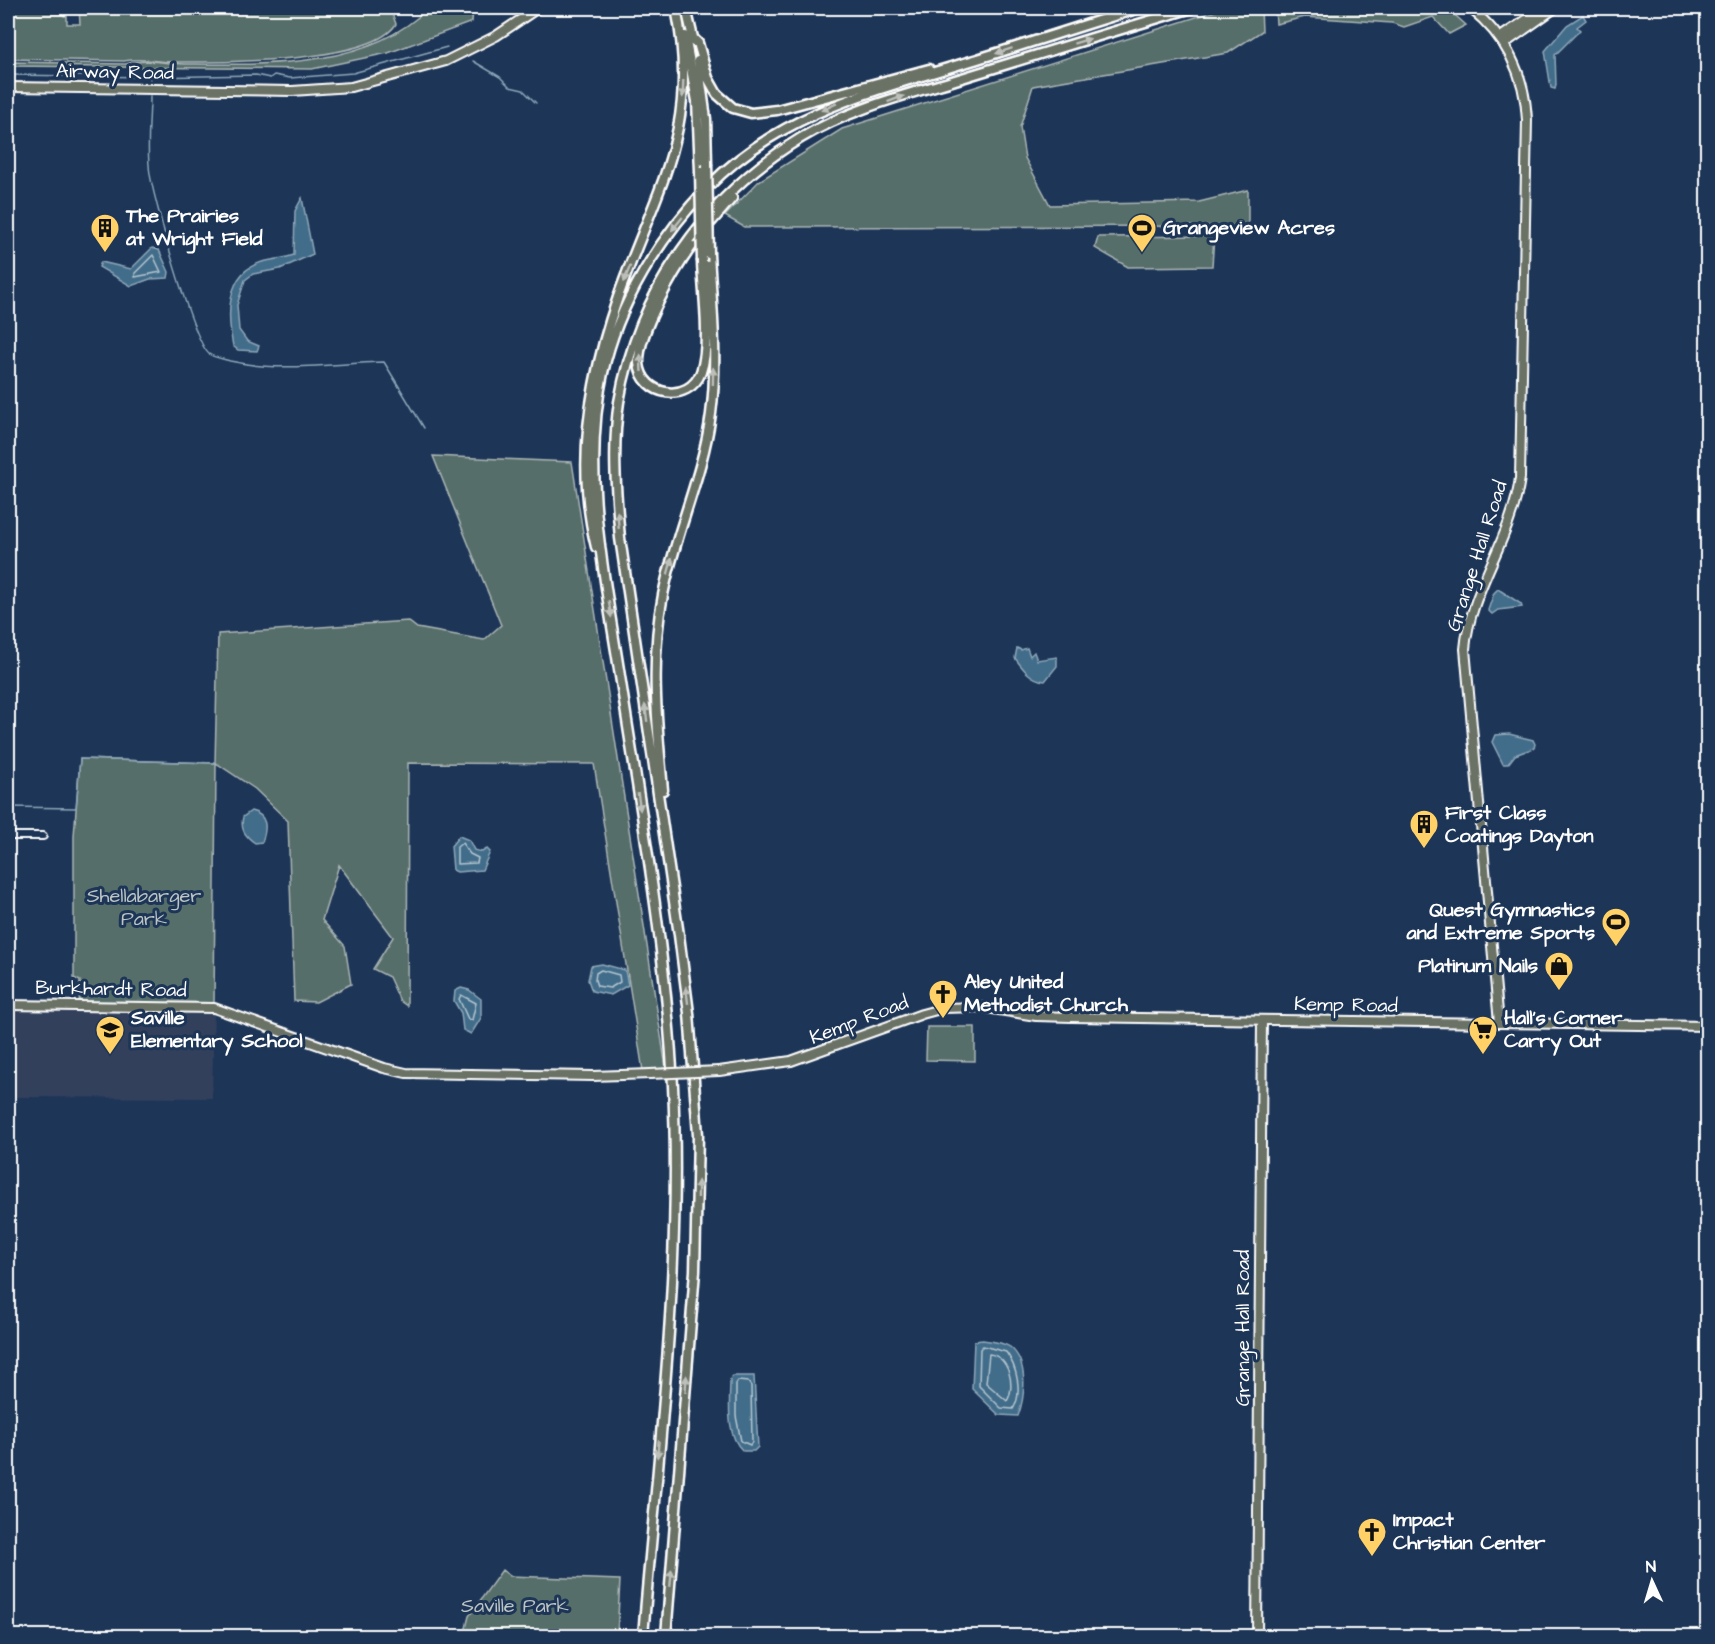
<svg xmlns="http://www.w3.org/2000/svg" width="1715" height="1644" font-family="'Architects Daughter',sans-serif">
<rect width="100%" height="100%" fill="#1d3557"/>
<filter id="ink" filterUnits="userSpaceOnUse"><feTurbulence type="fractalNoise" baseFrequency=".0167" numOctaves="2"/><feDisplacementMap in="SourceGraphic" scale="12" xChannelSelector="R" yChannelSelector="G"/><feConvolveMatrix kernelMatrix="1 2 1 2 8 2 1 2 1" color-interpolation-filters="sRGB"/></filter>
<g filter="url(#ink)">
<path fill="#30415c" d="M8 1005 214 1008 212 1098 8 1097Z"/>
<path fill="#576e6b" stroke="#abb6b5" stroke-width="1.5" d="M8 8H67H63L64 16H67V24H80L79 8H390L396 24C372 64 217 62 174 62 156 62 142 57 124 61L8 59Z
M428 8H449L450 11 473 8 472 22 388 53 312 69 8 66V62L126 64C146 58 168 64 189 64 267 65 369 68 428 8Z
M1225 8H1261L1262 31 1228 53 1033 86 1020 127 1025 158 1050 205 1199 202 1248 190V226L744 227 725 216 759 181 842 129Z
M1275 8H1447L1466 25 1449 34 1433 17 1404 27 1392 23 1305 17 1276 24Z
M1214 236 1212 266 1128 267 1095 248 1098 237Z
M433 456 572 462 666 1068 643 1071 594 764 408 763 407 1006 400 1001 389 977 373 969 393 937 339 865 322 920 345 946 351 984 316 1002 294 1001 288 821 255 789 216 763 214 1008 79 1006 80 981 74 978V836L80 759 215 763 218 634 408 621 417 628 484 640 501 625Z
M927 1027H975V1061L926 1060Z
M502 1570 510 1576 620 1580 617 1636H464L469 1616Z"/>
<path fill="#436d8a" stroke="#8ea7b9" stroke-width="1.5" d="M1583 15 1586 20 1577 27 1580 30 1555 55 1556 85 1555 89 1551 88 1545 51 1567 25Z
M302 198 313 254 280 269 253 274 245 280 237 305 239 330 247 341 259 346 257 351 238 350 233 346C227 316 225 273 262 262 272 259 283 259 294 255L295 211Z
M152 248 159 250 169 272 168 278 150 279 131 286 99 267 101 262 131 269Z
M1498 589 1521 604 1522 607 1498 610 1492 614 1488 610 1494 593Z
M1017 648 1021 650 1027 648 1030 656 1034 652 1037 660 1057 657V666L1045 681C1031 680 1023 669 1015 658Z
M1509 734 1533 740 1535 744 1534 748 1515 755 1508 764H1503L1492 742 1495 735Z
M251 811C268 815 267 828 262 842L255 843C245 836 240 829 243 817Z
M459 836 469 840 474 850 482 852 487 849 490 852 482 870 457 872 453 870 451 846Z
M602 964 625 970 628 985 611 995 592 991 588 980 591 966Z
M461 988 469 990 481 999V1018L471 1034 463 1030 461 1013 454 1001 455 991Z
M983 1340C992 1341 1003 1342 1010 1347 1029 1362 1025 1397 1018 1416L999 1415 972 1389 974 1341Z
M733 1376H754L758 1447 754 1451H743C725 1435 730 1401 730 1379Z"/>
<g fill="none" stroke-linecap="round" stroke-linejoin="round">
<path stroke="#b4c5d0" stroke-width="1.5" d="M153 255 161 272 135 277V273Z
M462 843 470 854 478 858 477 863 457 864V847Z
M601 970 619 975 620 982 610 988 597 986 595 980 596 973Z
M461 995 476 1003 472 1020 468 1019 459 999Z
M983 1346 1006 1352C1017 1367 1023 1393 1013 1409L1001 1408 979 1386 980 1349Z
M989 1354C1009 1356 1016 1386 1007 1401L986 1383Z
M738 1381 748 1382 751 1386 752 1442 750 1445 741 1441 736 1416V1384Z"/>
<path stroke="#8ea7b9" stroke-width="1.5" d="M473 61 500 77 510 87 523 90 536 103
M8 75 150 77V79
M150 77 256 75 270 78 274 75 290 78 353 73 447 47
M150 96C150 121 146 149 150 174 154 200 193 341 209 354 214 358 224 359 230 361 282 373 333 363 384 362L424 428
M8 807 76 808 80 759 215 763"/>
<g stroke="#fff" stroke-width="10">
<path id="minor" d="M8 836H43"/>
</g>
<g stroke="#fff" stroke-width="12">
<path id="major" d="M1470 8C1505 36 1525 74 1527 120L1520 478C1512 539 1470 589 1465 649L1499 1023
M1499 38 1544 8
M1504 44 1555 8
M8 87 292 91 351 87 446 61 496 36 538 8
M8 1005 214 1008 384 1068 406 1073 593 1076 650 1074
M719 1071 791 1061 922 1014 944 1008 980 1007 1036 1016 1071 1017 1708 1026
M1257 1636 1262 1020"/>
</g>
<g stroke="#fff" stroke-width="13">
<path id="highway" d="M686 8 694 42
M685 36 697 101 700 171
M694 39 698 43 708 78 717 94 733 108 751 113 777 110 929 69
M698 61 706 119 707 164
M705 229 732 198
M692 246C674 271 638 332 639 363 642 397 689 404 701 372 711 343 703 293 702 262
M596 547C575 463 590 377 618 297 656 188 701 130 676 8
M663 790C657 725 650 659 663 595 675 534 703 475 711 414 718 362 712 306 709 254
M643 1636C658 1454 682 1270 673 1086 666 949 641 812 620 676 605 578 581 473 603 373 618 304 659 238 708 187 779 113 877 90 971 61 1027 44 1083 25 1140 8
M666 1636 695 1271 698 1135 689 1013 679 935 620 538C616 493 612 447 619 402 638 292 705 196 801 138 849 109 909 94 962 78 1039 54 1115 31 1192 8"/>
</g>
<use href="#minor" stroke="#1d3557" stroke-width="6"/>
<use href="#major" stroke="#6b7165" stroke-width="8"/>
<use href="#highway" stroke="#6b7165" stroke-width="8"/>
<g stroke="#fff" stroke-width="12" stroke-linecap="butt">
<path id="major-bridge" d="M650 1074 719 1071"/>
</g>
<g stroke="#fff" stroke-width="13" stroke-linecap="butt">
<path id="highway-bridge" d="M707 164 709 254
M700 171 702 262"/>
</g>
<use href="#major-bridge" stroke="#6b7165" stroke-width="8"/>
<use href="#highway-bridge" stroke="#6b7165" stroke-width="8"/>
</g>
<defs><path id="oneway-solid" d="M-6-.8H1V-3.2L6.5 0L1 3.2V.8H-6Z" transform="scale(1.5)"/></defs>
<g fill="#bcbfba">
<use href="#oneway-solid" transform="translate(1082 41) rotate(-17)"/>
<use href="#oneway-solid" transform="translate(1004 51) rotate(162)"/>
<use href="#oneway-solid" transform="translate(683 89) rotate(92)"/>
<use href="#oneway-solid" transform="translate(896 99) rotate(-20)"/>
<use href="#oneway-solid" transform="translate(829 107) rotate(155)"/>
<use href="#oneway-solid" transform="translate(677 224) rotate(129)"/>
<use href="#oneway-solid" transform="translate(627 274) rotate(112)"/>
<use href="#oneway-solid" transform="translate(641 363) rotate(-93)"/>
<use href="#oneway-solid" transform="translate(713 376) rotate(-89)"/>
<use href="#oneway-solid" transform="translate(618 520) rotate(-95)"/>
<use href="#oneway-solid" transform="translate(670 566) rotate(-75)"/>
<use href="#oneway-solid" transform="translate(610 609) rotate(81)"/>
<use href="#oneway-solid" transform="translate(646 713) rotate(-98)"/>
<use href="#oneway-solid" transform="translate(639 802) rotate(82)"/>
<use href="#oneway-solid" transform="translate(687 995) rotate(-97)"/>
<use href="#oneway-solid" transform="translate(698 1189) rotate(-89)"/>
<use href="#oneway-solid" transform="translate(686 1384) rotate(-86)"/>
<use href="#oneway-solid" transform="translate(658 1449) rotate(95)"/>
<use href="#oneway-solid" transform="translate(671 1578) rotate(-85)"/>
</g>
</g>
<defs>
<g id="building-pin" transform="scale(1.5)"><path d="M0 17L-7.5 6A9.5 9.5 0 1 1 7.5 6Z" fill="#ffd166" stroke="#1d3557"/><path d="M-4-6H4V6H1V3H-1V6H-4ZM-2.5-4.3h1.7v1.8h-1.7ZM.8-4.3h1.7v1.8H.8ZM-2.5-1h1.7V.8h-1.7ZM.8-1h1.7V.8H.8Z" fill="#111"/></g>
<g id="stadium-pin" transform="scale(1.5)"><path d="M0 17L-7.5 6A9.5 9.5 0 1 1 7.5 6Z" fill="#ffd166" stroke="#1d3557"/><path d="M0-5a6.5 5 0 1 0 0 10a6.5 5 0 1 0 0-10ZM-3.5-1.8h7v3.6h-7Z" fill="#111"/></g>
<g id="shop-pin" transform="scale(1.5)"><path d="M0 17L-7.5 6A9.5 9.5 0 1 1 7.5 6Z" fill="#ffd166" stroke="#1d3557"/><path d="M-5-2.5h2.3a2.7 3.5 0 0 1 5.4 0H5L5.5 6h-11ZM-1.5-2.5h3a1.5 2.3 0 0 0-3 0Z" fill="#111"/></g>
<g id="church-pin" transform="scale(1.5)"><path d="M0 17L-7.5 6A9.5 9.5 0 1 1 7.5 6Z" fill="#ffd166" stroke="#1d3557"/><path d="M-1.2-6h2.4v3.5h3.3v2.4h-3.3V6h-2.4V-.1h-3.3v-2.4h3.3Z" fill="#111"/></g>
<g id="school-pin" transform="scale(1.5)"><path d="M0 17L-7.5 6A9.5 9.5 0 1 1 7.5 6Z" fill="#ffd166" stroke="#1d3557"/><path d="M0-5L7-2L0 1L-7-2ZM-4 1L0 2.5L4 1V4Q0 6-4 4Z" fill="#111"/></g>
<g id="supermarket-pin" transform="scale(1.5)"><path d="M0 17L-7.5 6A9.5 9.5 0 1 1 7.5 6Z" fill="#ffd166" stroke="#1d3557"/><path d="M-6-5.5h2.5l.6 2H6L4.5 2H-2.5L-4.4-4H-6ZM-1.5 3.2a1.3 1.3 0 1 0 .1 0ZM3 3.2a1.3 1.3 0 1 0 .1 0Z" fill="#111"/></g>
</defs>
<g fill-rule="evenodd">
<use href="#building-pin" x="105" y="228"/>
<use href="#stadium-pin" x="1142" y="228"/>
<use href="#building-pin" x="1424" y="824"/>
<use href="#stadium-pin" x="1616" y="922"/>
<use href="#shop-pin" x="1559" y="966"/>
<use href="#church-pin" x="943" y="994"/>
<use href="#school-pin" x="110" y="1030"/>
<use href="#supermarket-pin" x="1483" y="1030"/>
<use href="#church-pin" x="1372" y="1532"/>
</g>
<g text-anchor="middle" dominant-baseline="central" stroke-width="6" stroke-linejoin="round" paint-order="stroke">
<g font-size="20" fill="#fff" stroke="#1d3557">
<text transform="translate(115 72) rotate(1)">Airway Road</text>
<text transform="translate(1477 556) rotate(-72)">Grange Hall Road</text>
<text transform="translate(111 989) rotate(1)">Burkhardt Road</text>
<text transform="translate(1346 1005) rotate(1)">Kemp Road</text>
<text transform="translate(859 1020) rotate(-21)">Kemp Road</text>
<text transform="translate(1243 1328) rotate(-90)">Grange Hall Road</text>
</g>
<g font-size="20" font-weight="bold" fill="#fff" stroke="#1d3557" text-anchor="start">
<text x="126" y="216">The Prairies<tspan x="126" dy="23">at Wright Field</tspan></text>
<text x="1163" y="228">Grangeview Acres</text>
<text x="1445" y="813">First Class<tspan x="1445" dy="23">Coatings Dayton</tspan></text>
<text x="1595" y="910" text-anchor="end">Quest Gymnastics<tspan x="1595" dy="23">and Extreme Sports</tspan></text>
<text x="1538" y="966" text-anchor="end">Platinum Nails</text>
<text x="964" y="982">Aley United<tspan x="964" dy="23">Methodist Church</tspan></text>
<text x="131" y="1018">Saville<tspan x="131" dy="23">Elementary School</tspan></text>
<text x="1504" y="1018">Hall's Corner<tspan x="1504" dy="23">Carry Out</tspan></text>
<text x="1393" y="1520">Impact<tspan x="1393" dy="23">Christian Center</tspan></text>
</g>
<g font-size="20" fill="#bcc5c4" stroke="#1d3557">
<text x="144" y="896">Shellabarger<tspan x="144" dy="23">Park</tspan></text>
<text x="515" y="1606">Saville Park</text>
</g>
</g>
<rect width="1715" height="1644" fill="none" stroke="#1d3557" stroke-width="30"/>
<rect x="15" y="15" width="1685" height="1614" fill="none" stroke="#fff" stroke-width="2" filter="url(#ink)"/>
<g transform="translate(1652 1581) rotate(356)" stroke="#1d3557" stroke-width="4.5" paint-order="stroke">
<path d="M0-4.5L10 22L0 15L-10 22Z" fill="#ffffff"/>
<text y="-9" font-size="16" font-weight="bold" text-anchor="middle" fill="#ffffff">N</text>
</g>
</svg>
